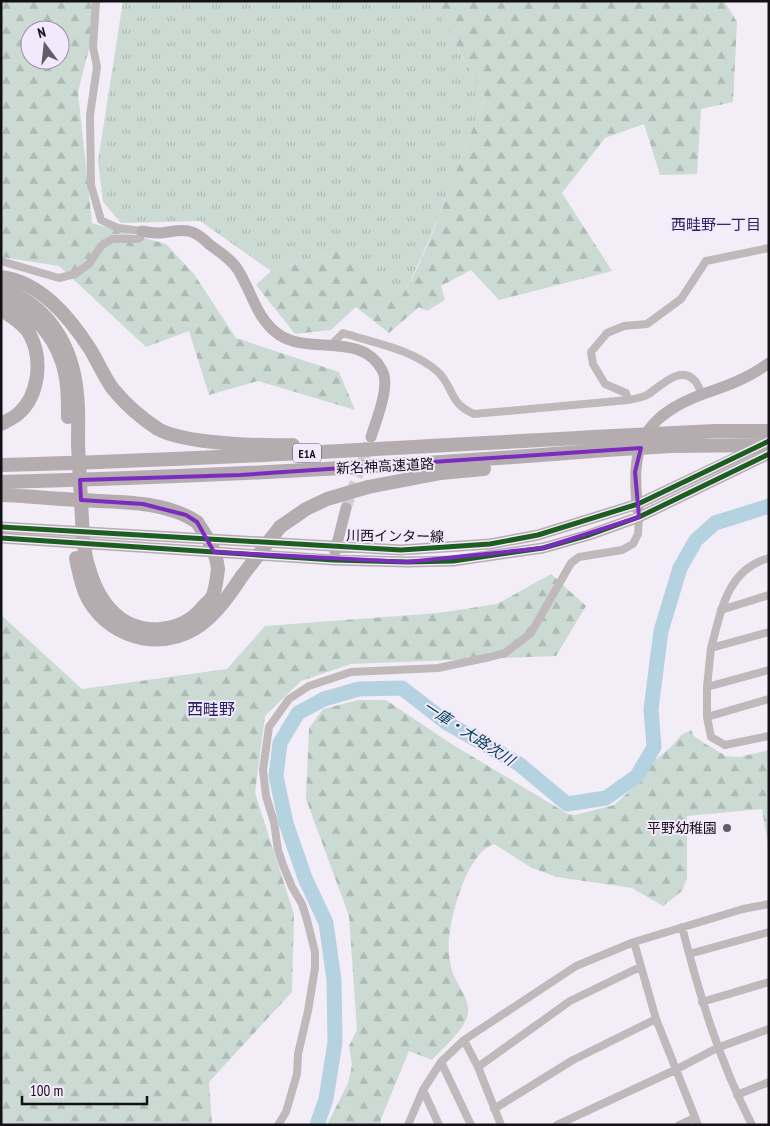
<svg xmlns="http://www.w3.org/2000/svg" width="770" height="1126" font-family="'PT Sans Narrow','Noto Sans JP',sans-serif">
<defs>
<pattern id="grass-tufts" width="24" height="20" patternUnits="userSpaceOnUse" patternTransform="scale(1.25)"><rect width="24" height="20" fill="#ccdad4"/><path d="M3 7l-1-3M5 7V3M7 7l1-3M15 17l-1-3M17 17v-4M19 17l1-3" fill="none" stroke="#aebab5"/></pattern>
<pattern id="forest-firs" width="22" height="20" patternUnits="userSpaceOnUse" patternTransform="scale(1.25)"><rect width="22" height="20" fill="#ccdad4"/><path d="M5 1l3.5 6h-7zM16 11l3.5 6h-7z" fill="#aebab5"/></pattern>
</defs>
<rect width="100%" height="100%" fill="#f3edf8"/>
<path fill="url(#grass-tufts)" d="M123 1H437L442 19 485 97C458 166 434 236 400 301L338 251 271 271 200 221 121 223 103 202 98 161Z"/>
<path fill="url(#forest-firs)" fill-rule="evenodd" d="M1 1H101L78 92 92 223 166 244 194 274 236 338 339 372 355 410 258 381 209 395 189 331 146 347 59 266 1 257ZM30 30H60V60H30Z
M437 1H724L737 22 733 102 701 109 697 174 660 175 644 124 605 138 562 193 612 271 499 300 471 270 441 286 445 300 427 311 419 307 389 333 356 307 331 330 295 334 256 285 271 271 338 251 400 300 418 267 434 229 485 97 442 19Z
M551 574 586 606 556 656 351 664 301 681 265 716 255 793 294 914 292 992 209 1082 212 1125H1V615L82 689 227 669 265 626 438 613 497 604Z
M358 700H386L450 743 568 814 575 815 614 805 644 778 654 761 673 745 681 735 691 730 694 736 704 743 726 756 739 757 769 750V850L762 809 687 816V878L682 891 663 906 632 888 557 877 532 868 494 844C467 853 452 911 449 937 448 945 449 958 451 967 454 982 470 997 468 1013 466 1029 443 1048 432 1060L409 1051 381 1119 380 1125H327L348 1083 352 1065 349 1046 357 1030 349 916 306 799 309 728 323 709Z"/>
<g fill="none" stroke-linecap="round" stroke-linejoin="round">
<path stroke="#b5d2e1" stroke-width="15" d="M317 1125 326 1099 335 1042 334 980 326 923 305 878 286 823 276 776 280 743 298 713 324 699 359 689 402 688 447 723 519 764 567 804 606 798 637 776 654 747 651 709 661 631 680 568 696 540 715 523 769 506"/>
<path stroke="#d1ccd6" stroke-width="11" stroke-dasharray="11 5.5" stroke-linecap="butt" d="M346 508 369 443"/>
<path stroke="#bfb9bb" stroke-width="8" d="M1 261 59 278 75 274 89 264 101 246 112 239H136L140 238 142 231 118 228 101 220 91 185 90 115 97 67 93 47 96 1
M331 345 343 333C375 343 411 349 437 371 454 386 448 403 474 414L628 400C634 399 641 398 647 395 660 387 680 364 695 381 698 384 700 390 702 395
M628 400 626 393 605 384 593 364 591 352 607 333 624 326 647 324 681 299 706 261 769 248
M769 558C726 570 721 612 711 648L769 632
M721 610 769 595
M711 648 707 687V717L769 699
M707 687 769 670
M707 717 711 737 725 745 769 736
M682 927C700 997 719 1060 752 1125
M634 942 656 1019 698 1125
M689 954 769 932
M702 1002 769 982
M464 1040 478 1067 501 1125
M441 1062 471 1125
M478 1067 570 1001 640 967
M423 1090 439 1125
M737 1095 769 1082
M494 1109 573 1060 656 1019
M278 1125 286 1112 297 1074 298 1054 308 1011 315 968V952L307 920 302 904 292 887 283 865 278 850 274 822 266 796 263 770 269 727 289 699 309 686 351 672 438 668 490 657 505 653 531 633 571 563 579 557 622 550 633 544 638 534 639 517
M408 1125 423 1090 441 1062 464 1040 576 966 634 942 743 909 769 904
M557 1125 675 1070 717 1048 769 1029
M679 1125 694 1118"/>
<path stroke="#b6aeb0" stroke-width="11" d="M142 231C147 232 153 233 158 233 168 233 177 229 188 231 196 232 204 239 210 245 220 252 232 260 238 270 252 292 256 318 278 334 309 356 361 331 382 370 391 386 376 420 371 437
M638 511C630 447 641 417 703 394 727 386 749 378 769 363
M1 527 401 550 490 544 538 535 638 504 760 446
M1 538 334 560 407 562 453 561 543 548 589 535 639 517 769 454
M335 552 346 508"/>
<path stroke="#b4acaf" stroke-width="14" d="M1 277C41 282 70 318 90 349 98 362 104 377 113 389 126 405 141 418 158 429 184 444 262 446 293 445
M1 290C48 303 73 347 77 394 79 410 78 427 78 444
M1 300C30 308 53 334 62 362 68 379 68 400 68 417
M1 310C11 316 25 325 30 335 43 359 39 396 18 414 13 418 7 421 1 424
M1 465C205 460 409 447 613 436
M1 482C203 477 405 466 606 450
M1 495C28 496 55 499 82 500 120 503 164 500 197 522
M280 527 306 509 327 499 368 487 441 473 484 469
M76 558C79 572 81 586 88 599 113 643 171 654 209 618 222 606 232 591 242 576
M86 558C91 577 97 595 111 610 136 637 180 635 203 607 206 603 211 600 213 595 216 587 217 578 218 569"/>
<path stroke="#b4acaf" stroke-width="14" d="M613 436 715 431H769
M78 444 83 538 86 558
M606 450 671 446 769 445
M197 522C207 537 216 550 218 569
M242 576 280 527"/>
<g stroke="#f4e9fc" stroke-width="8">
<path id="cycleway" d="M1 527 401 550 490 544 538 535 638 504 769 441
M1 538 334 560 407 562 453 561 543 548 589 535 639 517 769 454"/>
</g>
<use href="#cycleway" stroke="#1b5e20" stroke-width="5"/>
</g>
<path fill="none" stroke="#7b2cbf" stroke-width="4" stroke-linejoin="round" d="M641 448 635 472 639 517 543 548 407 562 214 552 197 522 186 515 143 504 81 500 80 480 240 475Z"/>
<circle fill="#615d65" stroke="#f4e9fc" stroke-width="2" cx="727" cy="828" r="5"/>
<g text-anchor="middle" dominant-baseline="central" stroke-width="4" stroke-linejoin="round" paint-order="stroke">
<rect fill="#f4e9fc" stroke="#56515b" stroke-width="1" x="293" y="443.5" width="28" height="19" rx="4"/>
<g font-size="12" font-weight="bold" fill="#131016">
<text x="307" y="453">E1A</text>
</g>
<g font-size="14" fill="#131016" stroke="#f4e9fc">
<text transform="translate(385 466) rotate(-3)">新名神高速道路</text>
<text transform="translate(395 536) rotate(1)">川西インター線</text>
</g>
<g font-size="14" fill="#131016" stroke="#f4e9fc" text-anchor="end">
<text x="717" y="828">平野幼稚園</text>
</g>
<g font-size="15" fill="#25235d" stroke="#f4e9fc">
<text x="716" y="224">西畦野一丁目</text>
</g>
<g font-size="15" font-style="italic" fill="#074558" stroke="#f4e9fc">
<text transform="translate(469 733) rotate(33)">一庫・大路次川</text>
</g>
<g font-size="16" fill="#25235d" stroke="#f4e9fc">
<text x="211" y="709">西畦野</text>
</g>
</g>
<rect width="770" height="1126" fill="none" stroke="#131016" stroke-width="5"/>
<g transform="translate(45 45) rotate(345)"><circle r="24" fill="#f4e9fc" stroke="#9a92a0"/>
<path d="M0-4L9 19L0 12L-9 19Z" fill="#615d65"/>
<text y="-8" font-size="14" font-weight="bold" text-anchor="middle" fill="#131016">N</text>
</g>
<path d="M22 1096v8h125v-8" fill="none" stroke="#131016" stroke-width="2.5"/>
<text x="30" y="1096" font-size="15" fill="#131016" stroke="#f4e9fc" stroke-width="4" paint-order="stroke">100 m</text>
</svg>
